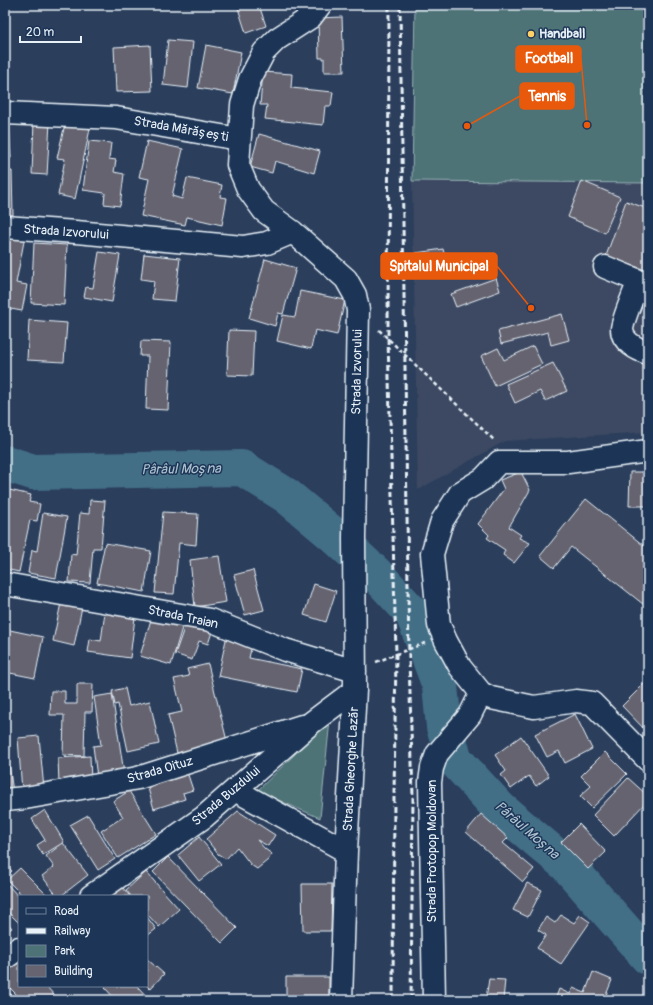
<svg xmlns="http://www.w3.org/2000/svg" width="653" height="1005" font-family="Pangolin,sans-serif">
<rect width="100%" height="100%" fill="#2b3e5c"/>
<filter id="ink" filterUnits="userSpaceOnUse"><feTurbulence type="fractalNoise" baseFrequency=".025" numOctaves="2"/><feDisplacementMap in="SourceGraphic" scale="8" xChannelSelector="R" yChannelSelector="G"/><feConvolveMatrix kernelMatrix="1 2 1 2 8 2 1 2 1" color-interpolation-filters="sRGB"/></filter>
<g filter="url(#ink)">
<path fill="#3c4962" d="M412 181 648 183V432L505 441 418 490Z"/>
<path fill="#4d7376" stroke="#9ab2b7" d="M415 5H648V183L412 181Z
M330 720 320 818 257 791Z"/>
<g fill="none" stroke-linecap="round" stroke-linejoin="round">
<path stroke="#426e86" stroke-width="36" d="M5 463 33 472 242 468 287 496 336 537 376 574 413 614 440 686 444 727 455 760 499 808 567 865 648 957"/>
</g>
<path fill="#656470" stroke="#e8f1f8" d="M237 5H259L266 26 246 33Z
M342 17 344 72H324V58H319L318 18Z
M168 40 193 42 188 88 163 85Z
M150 45 152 91 116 92 114 47Z
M206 45 241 52 233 94 198 88Z
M263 72 292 74 291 88 333 92 331 106H325L323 125 265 119 267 105H260Z
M5 120H9L11 158H5Z
M34 121 50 122 47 175 32 174Z
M65 124 90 129 75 199 58 195 65 159 57 158Z
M259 134 320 151 314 173 275 161 272 173 250 167Z
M89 141 111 143 109 159 116 160 114 172 124 174 120 206 104 204 105 193 83 190Z
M147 141 183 149 172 196 182 199 187 178 222 185 220 197 227 198 222 225 187 217 185 225 141 216 149 179 139 177Z
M5 171H12L13 215H5Z
M582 181 620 197 605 233 568 217Z
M626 201 648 209V271L606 256Z
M7 233 25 236 16 283 27 285 22 311 5 308Z
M34 243 67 245 64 305 31 303Z
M443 249 447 266 419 271 416 253Z
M99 252 120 255 112 302 84 297 86 287 93 288Z
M144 254 180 258 175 301 152 299 154 281 141 279Z
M265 259 296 268 283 314 278 313 275 326 249 318Z
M496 278 500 291 456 307 451 294Z
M300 291 345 300 337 335 315 330 311 349 277 341 283 315 295 317Z
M562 314 569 340 551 345 548 332 501 344 498 331Z
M29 320 67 323 64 362 27 360Z
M229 330 254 331 252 376 227 375Z
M141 341 171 342 168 410 146 409 148 356H140Z
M533 346 542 364 495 386 481 356 498 348 504 360Z
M553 363 567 391 545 401 540 391 515 403 506 384Z
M521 472 530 490 509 527 521 535 519 538 530 543 514 563 503 555 505 550 487 538 489 535 478 524 504 489 500 480Z
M630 472H648V506H629Z
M5 489 31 495 29 502 40 504 37 521 30 520 19 572 5 569Z
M586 499 648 549V608L571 547 554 568 540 556Z
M90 500 105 501 101 548H93L90 583 69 582 71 554 76 555 80 513 89 514Z
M163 512 198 514 196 545 179 543 174 594 155 593Z
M43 513 67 517 56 578 28 573 32 550 37 551Z
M105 543 151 551 144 592 97 583Z
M219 556 226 602 195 607 190 560Z
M253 570 264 610 245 615 234 575Z
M314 584 336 591 326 622 304 615Z
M62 598 83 602 74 646 53 641Z
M106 605 136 609 130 658 88 652 90 639 101 641Z
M153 613 184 621 171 665 140 656Z
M187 620 213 629 208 644 199 641 192 660 175 654Z
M5 629 43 637 35 678 5 672Z
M227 635 253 640 249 658 302 669 297 692 218 676Z
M208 664 227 741 177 753 168 715 182 712 174 679 189 676 187 669Z
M648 680V733L622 706Z
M77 684H93L92 712H85L84 756 63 755 64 715H50L51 691H65V704H77Z
M125 688 129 706 150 701 159 744 128 751 118 704 115 705 112 691Z
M112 694 124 773 97 777 93 746 101 745 94 697Z
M575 714 592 749 565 763 559 751 547 757 535 734Z
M39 736 44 789 22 791 18 738Z
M521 736 549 776 536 786 529 776 511 789 501 775 506 771 495 755Z
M5 738 13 792 5 793Z
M605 752 627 774 592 808 580 796 591 786 581 776Z
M90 756 91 782 59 784 58 758Z
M187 772 193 790 183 793 185 799 154 809 147 785Z
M628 778 648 796V800L614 836 593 815Z
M129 791 156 834 118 858 101 831 123 817 113 801Z
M45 810 64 842 43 855 37 845 45 840 32 819Z
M238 811 275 835 268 846 257 840 265 849 272 854 268 860 257 869 251 865 237 847 226 859 218 854 206 839Z
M481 814 508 838 503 843 534 869 523 882 466 832Z
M88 815 115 859 98 870 70 825Z
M579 824 606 852 588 869 561 842Z
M199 837 221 864 199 881 178 855Z
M63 843 88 875 61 896H57L42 876 54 867 46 856Z
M168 857 237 928 222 943 153 872Z
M5 864 12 871 5 878Z
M20 868 48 896H23L7 880Z
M146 872 179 909 159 927 147 914V896H131L126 890Z
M5 882 19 897V923L5 909Z
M527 883 542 890 528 917 513 910Z
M302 884H332L331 931H303Z
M122 887 130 896H111Z
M561 915 574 923 580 915 590 922 561 964 537 948 546 935 538 930 546 917 555 923Z
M147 917 156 929 147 936Z
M5 920 12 928 5 933Z
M19 959V986H46L55 996 51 1000H22L5 983V973Z
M147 959 164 974 150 989 147 986Z
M593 972 612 980 604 1000H555L559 989 570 994 573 988 585 993Z
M286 977H329V996H286Z
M489 979 505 980 503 1000 486 998Z
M107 986H137L150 1000H116L105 988Z
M5 989 17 1000H5Z"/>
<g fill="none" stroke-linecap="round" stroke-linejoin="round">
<g stroke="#e8f1f8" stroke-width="25">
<path id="minor" d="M320 5 311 17 277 39 264 52 250 79 242 105 238 165 248 189 264 211 293 232 346 279 355 295 358 310 354 538 355 690 346 851 341 1000
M5 113 116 118 239 139
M5 227 76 232 243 247 267 243 293 232
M605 267 639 281C635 291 623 319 622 329 622 342 638 350 648 353
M648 451 568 462H499L483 479 460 493 442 521 432 554 439 625 446 641 460 667 481 693 491 698 534 707 576 701 592 703 648 760
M5 584 210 620 285 650 355 671
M235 790 346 851
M5 800 25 798 138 778 302 726
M91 896 204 817 311 723 355 690
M5 958 19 948
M434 1000 430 782 432 768 437 754 470 715 481 693"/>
</g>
<path stroke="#e8f1f8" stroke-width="2.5" stroke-dasharray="4 3" stroke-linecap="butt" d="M379 330 495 441
M376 662 425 643"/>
<use href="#minor" stroke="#1d3557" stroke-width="22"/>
<path stroke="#e8f1f8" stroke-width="3" stroke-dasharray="6 3" stroke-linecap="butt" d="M389 5 388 338 396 654 394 794 393 1000
M400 5 409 659 413 797 411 1000"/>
</g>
</g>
<circle fill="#ffd166" stroke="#1d3557" stroke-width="1.5" cx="531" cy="34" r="4"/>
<g text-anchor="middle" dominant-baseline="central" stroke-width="3" stroke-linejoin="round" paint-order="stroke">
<g font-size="13" font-weight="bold" fill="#e8f1f8" stroke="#1d3557" text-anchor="start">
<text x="539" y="34">Handball</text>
</g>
<g font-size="13" fill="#e8f1f8" stroke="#1d3557">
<text transform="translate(181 129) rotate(10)">Strada Mărășești</text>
<text transform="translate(66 232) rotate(4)">Strada Izvorului</text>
<text transform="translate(357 372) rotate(-89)">Strada Izvorului</text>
<text transform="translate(183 617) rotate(12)">Strada Traian</text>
<text transform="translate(351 769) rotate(-87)">Strada Gheorghe Lazăr</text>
<text transform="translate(160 770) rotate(-16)">Strada Oituz</text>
<text transform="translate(226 796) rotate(-40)">Strada Buzdului</text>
<text transform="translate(432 851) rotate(-90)">Strada Protopop Moldovan</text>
</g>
<g font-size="14" font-style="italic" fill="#aec3d0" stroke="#1d3557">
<text transform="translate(181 469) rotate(-1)">Pârâul Moșna</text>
<text transform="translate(527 830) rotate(41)">Pârâul Moșna</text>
</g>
</g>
<path fill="none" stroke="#e8590c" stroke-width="1.5" d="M587 125L581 59M467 126L520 96M531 308L497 266"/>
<g fill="#e8590c" stroke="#1d3557" stroke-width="1.5">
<circle cx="587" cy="125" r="4"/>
<circle cx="467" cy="126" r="4"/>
<circle cx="531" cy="308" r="4"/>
</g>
<g fill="#e8590c" stroke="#e8590c" stroke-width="1.5">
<rect x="516" y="46" width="65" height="26" rx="4"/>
<rect x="520" y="83" width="54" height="26" rx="4"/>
<rect x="381" y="253" width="116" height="26" rx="4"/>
</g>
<g font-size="14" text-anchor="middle" font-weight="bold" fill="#fff">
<text x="549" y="63">Football</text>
<text x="547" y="101">Tennis</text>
<text x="439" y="271">Spitalul Municipal</text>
</g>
<rect width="653" height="1005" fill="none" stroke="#1d3557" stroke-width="20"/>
<rect x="10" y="10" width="633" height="985" fill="none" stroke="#e8f1f8" stroke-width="1.5" filter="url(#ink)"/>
<rect x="18" y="895" width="130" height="92" fill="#1d3557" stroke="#6e8097"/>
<rect x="26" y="908" width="20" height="6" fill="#1d3557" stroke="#6e8097"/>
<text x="54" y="915" font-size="12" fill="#e8f1f8">Road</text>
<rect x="26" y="928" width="20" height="6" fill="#e8f1f8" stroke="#6e8097"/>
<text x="54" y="935" font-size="12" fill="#e8f1f8">Railway</text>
<rect x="26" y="945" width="20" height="12" fill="#4d7376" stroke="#6e8097"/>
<text x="54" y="955" font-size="12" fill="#e8f1f8">Park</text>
<rect x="26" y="965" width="20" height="12" fill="#656470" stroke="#6e8097"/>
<text x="54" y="975" font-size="12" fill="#e8f1f8">Building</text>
<path d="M20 36v6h61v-6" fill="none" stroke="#e8f1f8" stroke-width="2"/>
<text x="26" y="36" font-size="12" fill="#e8f1f8" stroke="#1d3557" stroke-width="3" paint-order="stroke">20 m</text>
</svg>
